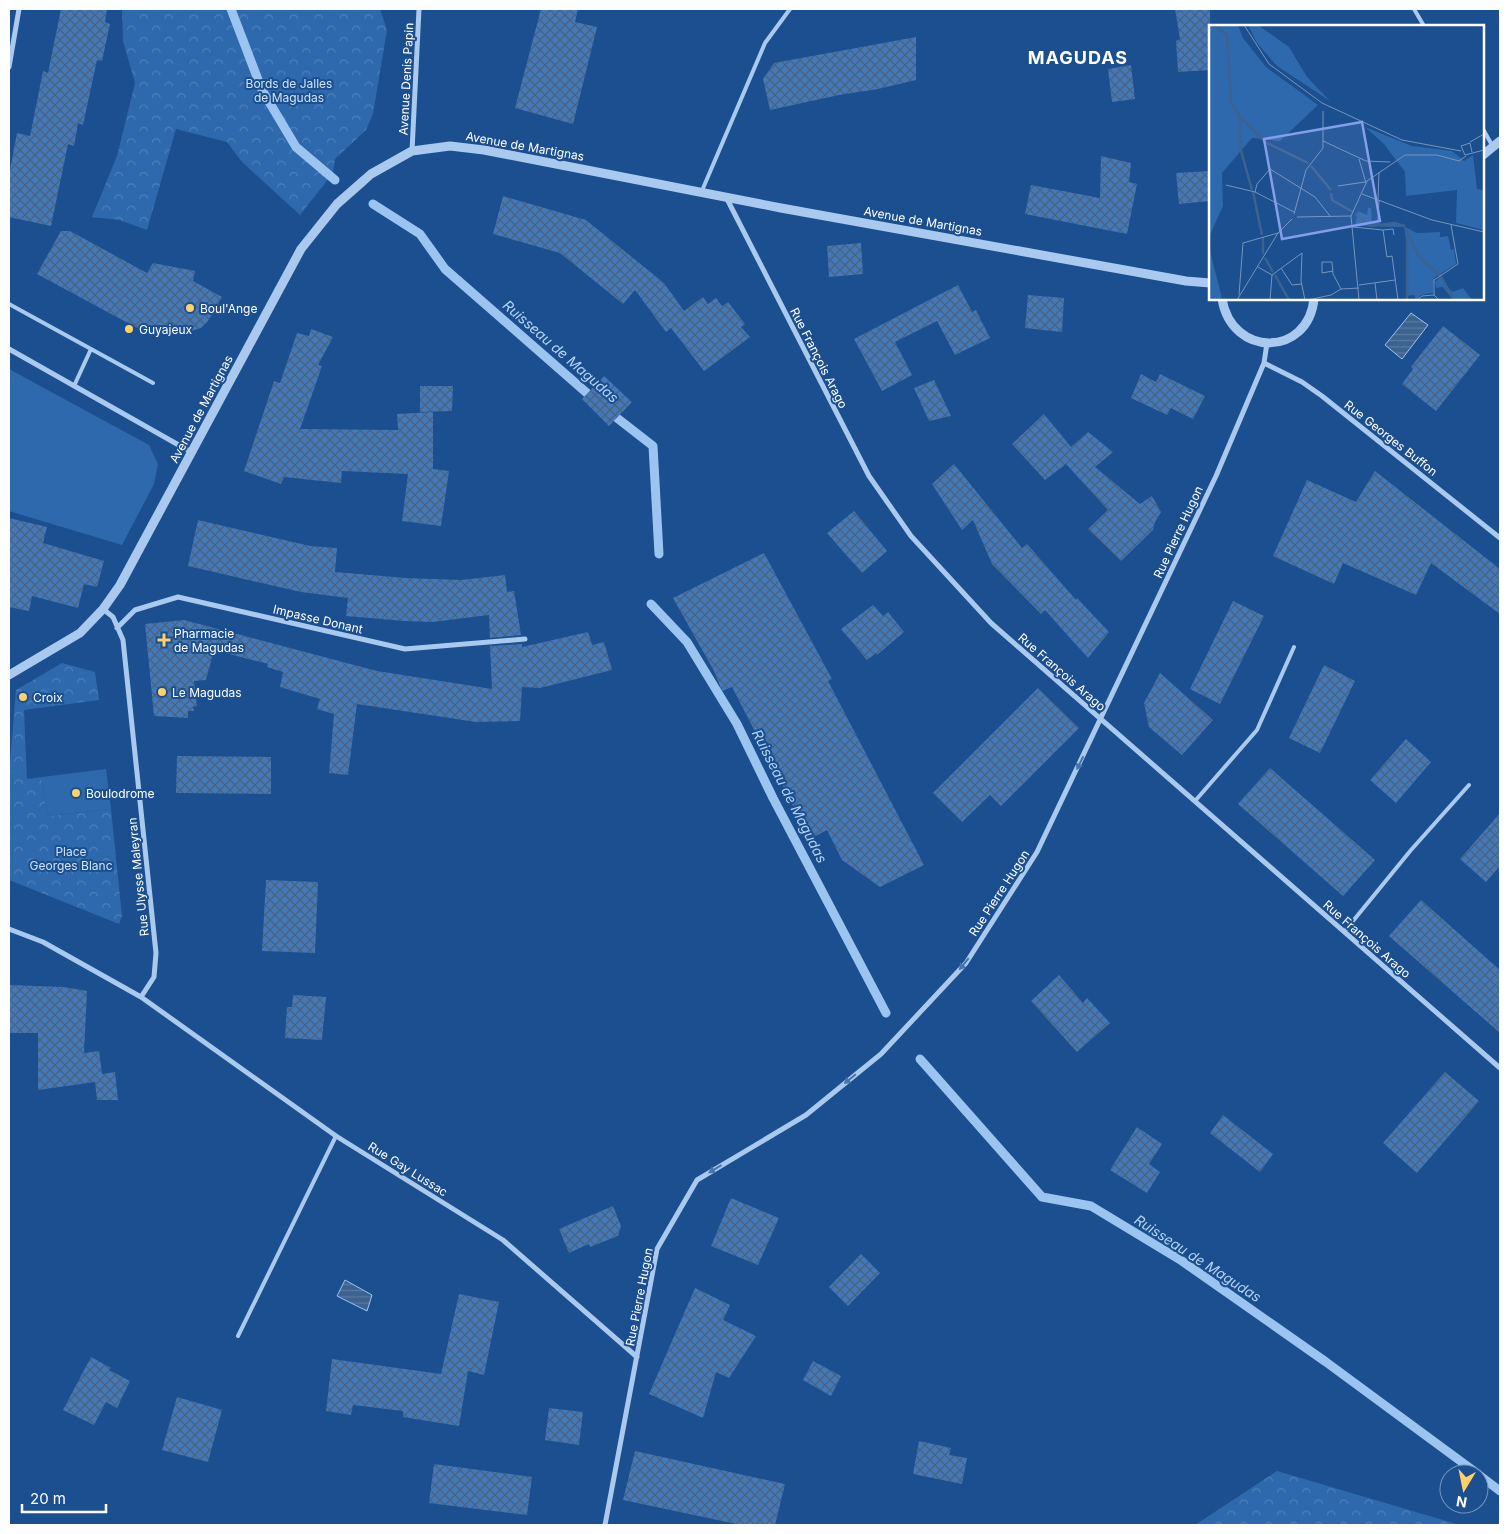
<svg xmlns="http://www.w3.org/2000/svg" width="1509" height="1534" font-family="Inter,sans-serif">
<defs>
<pattern id="forest-crowns" width="20" height="18" patternUnits="userSpaceOnUse" patternTransform="scale(1.25)"><rect width="20" height="18" fill="#2e69ad"/><path d="M2 6a3 3 0 1 1 6 0M12 15a3 3 0 1 1 6 0" fill="none" stroke="#4d80b9"/></pattern>
<pattern id="water-rules" width="6" height="5" patternUnits="userSpaceOnUse" patternTransform="scale(1.25)"><rect width="6" height="5" fill="#3c6290"/><path d="M0 2.5h6" fill="none" stroke="#597aa1"/></pattern>
<pattern id="building-cross-hatch" width="8" height="8" patternUnits="userSpaceOnUse" patternTransform="scale(1.25)"><rect width="8" height="8" fill="#4478b7"/><path d="M0 0l8 8M0 8l8-8" fill="none" stroke="#486282"/></pattern>
</defs>
<rect width="100%" height="100%" fill="#1b4f8f"/>
<path fill="#2e69ad" d="M9 369 149 445 158 464 154 484 122 545 9 511Z
M106 769 111 809 47 816 42 777Z"/>
<path fill="url(#forest-crowns)" d="M122 9H380L387 30 373 114 366 130 335 159 333 173 300 215 242 162 227 142 176 129 147 230 119 220 92 217 117 156 135 83 123 41Z
M62 663 95 672 99 700 24 710 27 779 42 777 47 816 111 809 122 916 119 924 9 880V775L16 690Z
M1277 1471 1460 1525H1195Z"/>
<path fill="url(#water-rules)" stroke="#9cc4f0" d="M1411 313 1428 325 1402 359 1385 345Z
M345 1280 372 1295 367 1311 337 1296Z"/>
<g fill="none" stroke-linecap="round" stroke-linejoin="round">
<path stroke="#9cc4f0" stroke-width="9" d="M231 9 262 90 296 147 335 180
M373 204 420 234 445 269 596 401
M608 411 653 446 659 554
M651 604 687 642 737 724 773 798 886 1013
M920 1059 1042 1197 1091 1206 1182 1261 1326 1362 1478 1474
M1479 1475 1500 1491"/>
</g>
<path fill="url(#building-cross-hatch)" d="M61 9H107L105 22 110 24 102 61 97 60 83 125 78 123 74 146 68 144 51 226 9 217V175L17 133 30 136 43 71 48 73Z
M541 9H578L575 22 597 27 573 124 515 108Z
M1175 9H1210V70L1178 72 1176 41 1180 39Z
M916 37V80L878 89 839 95 770 110 763 79 774 63Z
M1131 65 1135 99 1112 102 1108 69Z
M1101 156 1131 163 1129 182 1137 184 1127 234 1025 214 1031 185 1100 198Z
M1210 171V201L1179 204 1176 173Z
M503 196 586 220 664 283 684 311 703 297 708 304 716 298 722 306 728 302 745 324 741 327 750 337 704 371 671 328 666 332 635 290 623 304 560 253 493 234Z
M61 231H70L147 273 153 263 195 271 193 281 222 297 208 321 201 328 191 331 158 325 152 336 37 274Z
M861 243 863 274 829 277 827 246Z
M958 285 972 312 976 310 990 338 955 355 937 321 895 342 912 375 882 391 854 339Z
M1028 295 1064 298 1062 332 1025 328Z
M1443 326 1480 355 1436 411 1402 384 1413 369 1411 367Z
M311 329 333 337 318 365 322 366 300 429 398 430 397 414 433 412V469L449 471 441 526 402 521 408 474 342 471 341 483 284 477 281 484 244 471 274 381 280 383 297 333 309 336Z
M1141 374 1156 382 1160 374 1205 396 1193 419 1171 408 1167 415 1131 398Z
M604 376 632 402 609 426 582 399Z
M934 380 951 416 929 421 914 388Z
M420 386H453L452 411 420 412Z
M1044 414 1071 447 1088 432 1113 452 1095 467 1140 504 1152 496 1161 512 1155 522 1153 530 1121 561 1088 529 1108 510 1066 464 1045 480 1012 444Z
M954 464 1022 548 1027 544 1076 600 1077 598 1109 632 1088 658 1045 610 1041 614 992 564 973 520 962 530 932 484Z
M1375 471 1500 569V614L1431 563 1416 595 1343 563 1334 584 1273 556 1307 480 1356 502Z
M854 511 887 551 862 573 827 533Z
M9 518 47 527 43 543 104 561 97 587 84 584 78 608 32 596 29 611 9 607Z
M198 520 310 546 337 548 335 572 406 578 461 580 505 575 507 592 514 591 521 635 490 638 489 615 433 622 405 621 346 616 348 598 301 592 188 566Z
M764 553 832 679 828 681 924 865 880 887 842 860 827 830 810 839 732 687 722 691 714 671 673 598Z
M1233 601 1264 616 1220 704 1190 689Z
M873 605 883 616 888 612 904 632 877 655 876 653 867 660 841 629Z
M184 620 377 671 492 689 490 646 522 644V647L588 632 592 645 604 642 612 670 540 688 522 687 520 721 476 722 357 704 348 775 329 773 334 714 317 709 320 699 280 687 283 672 267 667 268 664 214 650 206 680 194 681 197 706 193 707 194 711H188V718L154 716 145 624Z
M1324 665 1355 681 1320 753 1289 738Z
M1160 673 1213 720 1182 755 1149 727 1144 703Z
M1038 688 1079 728 1001 806 990 795 962 822 933 793Z
M1406 739 1431 762 1396 803 1370 780Z
M177 756 271 757V794L176 793Z
M1270 768 1375 860 1343 896 1238 804Z
M1500 813V866L1486 882 1460 859Z
M266 880 318 882 315 953 262 951Z
M1421 900 1500 970V1033L1389 936Z
M1059 975 1083 1003 1087 998 1110 1023 1077 1052 1031 1001Z
M9 985 64 987 87 991 84 1053 99 1051 102 1074 115 1072 118 1100H97L95 1082 38 1090V1033H9Z
M293 995 326 997 322 1040 285 1038 287 1007H292Z
M1445 1072 1479 1101 1417 1173 1383 1143Z
M1223 1115 1273 1154 1260 1172 1210 1133Z
M1137 1127 1162 1144 1149 1164 1160 1172 1147 1193 1110 1170Z
M731 1198 779 1218 758 1265 711 1246Z
M613 1206 621 1226 618 1236 590 1247 589 1244 569 1253 559 1229Z
M861 1254 880 1273 848 1306 829 1287Z
M695 1288 730 1305 723 1320 756 1336 729 1378 716 1372 703 1418 649 1394Z
M459 1294 499 1302 484 1375 468 1371 459 1426 403 1417V1411L353 1405 351 1415 326 1411 332 1359 441 1374Z
M91 1357 111 1368 109 1370 130 1381 117 1408 106 1402 94 1425 63 1410Z
M813 1361 841 1376 831 1396 803 1380Z
M177 1397 222 1410 208 1462 162 1450Z
M549 1408 583 1412 579 1445 545 1440Z
M919 1441 951 1448 949 1455 967 1458 962 1484 913 1474Z
M635 1451 785 1484 775 1525H741L623 1500Z
M434 1464 532 1477 527 1515 429 1503Z"/>
<g fill="none" stroke-linecap="round" stroke-linejoin="round">
<path stroke="#a9c9ee" stroke-width="4" d="M1414 9 1424 26
M1483 129 1493 147
M701 193 765 43 790 9
M9 304 153 383
M74 386 91 349
M1195 801 1257 730 1294 647
M1344 932 1411 850 1469 785
M238 1336 336 1136"/>
<path stroke="#a9c9ee" stroke-width="5" d="M9 67 19 9
M412 151 419 9
M726 197 869 476 911 536 991 623 1500 1068
M9 349 191 452
M1264 363 1302 382 1322 396 1500 538
M103 609 113 617 123 640 156 953 154 977 141 997
M117 628 135 610 178 597 405 649 525 639
M9 929 43 942 141 997 336 1136 503 1240 637 1357
M605 1525 657 1249 697 1180 806 1115 881 1054 966 963 1037 852 1216 476 1264 363 1267 343"/>
<path stroke="#a9c9ee" stroke-width="9" d="M1483 155 1500 141
M1222 299C1232 358 1308 357 1314 299
M9 675 80 633 103 609 120 585 301 249 337 204 362 182 371 174 412 151 450 146 484 150 781 208 1186 281 1210 283"/>
</g>
<defs><path id="oneway-solid" d="M-6-.8H1V-3.2L6.5 0L1 3.2V.8H-6Z" transform="scale(1.25)"/></defs>
<g fill="#4674ac">
<use href="#oneway-solid" transform="translate(1080 763) rotate(116)"/>
<use href="#oneway-solid" transform="translate(964 964) rotate(129)"/>
<use href="#oneway-solid" transform="translate(850 1079) rotate(141)"/>
<use href="#oneway-solid" transform="translate(715 1169) rotate(149)"/>
</g>
<g fill="#ffd166" stroke="#1b4f8f" stroke-width="2">
<circle cx="190" cy="308" r="5"/>
<circle cx="129" cy="329" r="5"/>
<path d="M161.5 632.5h5v5h5v5h-5v5h-5v-5h-5v-5h5z"/>
<circle cx="162" cy="692" r="5"/>
<circle cx="23" cy="697" r="5"/>
<circle cx="76" cy="793" r="5"/>
</g>
<g text-anchor="middle" dominant-baseline="central" stroke-width="4" stroke-linejoin="round" paint-order="stroke">
<g font-size="12" fill="#fff" stroke="#1b4f8f">
<text transform="translate(406 79) rotate(-87)">Avenue Denis Papin</text>
<text transform="translate(525 146) rotate(10)">Avenue de Martignas</text>
<text transform="translate(923 221) rotate(10)">Avenue de Martignas</text>
<text transform="translate(819 358) rotate(63)">Rue François Arago</text>
<text transform="translate(201 409) rotate(-62)">Avenue de Martignas</text>
<text transform="translate(1391 438) rotate(38)">Rue Georges Buffon</text>
<text transform="translate(1178 532) rotate(-65)">Rue Pierre Hugon</text>
<text transform="translate(318 619) rotate(13)">Impasse Donant</text>
<text transform="translate(1062 672) rotate(41)">Rue François Arago</text>
<text transform="translate(138 877) rotate(-96)">Rue Ulysse Maleyran</text>
<text transform="translate(999 893) rotate(-57)">Rue Pierre Hugon</text>
<text transform="translate(1367 939) rotate(41)">Rue François Arago</text>
<text transform="translate(408 1169) rotate(32)">Rue Gay Lussac</text>
<text transform="translate(639 1297) rotate(-79)">Rue Pierre Hugon</text>
</g>
<g font-size="12" fill="#cfe3fa" stroke="#1b4f8f">
<text x="289" y="83">Bords de Jalles<tspan x="289" dy="14">de Magudas</tspan></text>
<text x="71" y="851">Place<tspan x="71" dy="14">Georges Blanc</tspan></text>
</g>
<g font-size="12" fill="#fff" stroke="#1b4f8f" text-anchor="start">
<text x="200" y="308">Boul'Ange</text>
<text x="139" y="329">Guyajeux</text>
<text x="174" y="633">Pharmacie<tspan x="174" dy="14">de Magudas</tspan></text>
<text x="172" y="692">Le Magudas</text>
<text x="33" y="697">Croix</text>
<text x="86" y="793">Boulodrome</text>
</g>
<g font-size="14" font-style="italic" fill="#b5d3f5" stroke="#1b4f8f">
<text transform="translate(561 351) rotate(41)">Ruisseau de Magudas</text>
<text transform="translate(790 796) rotate(63)">Ruisseau de Magudas</text>
<text transform="translate(1198 1258) rotate(33)">Ruisseau de Magudas</text>
</g>
<g font-size="18" font-weight="bold" letter-spacing="1" fill="#fff" stroke="#1b4f8f">
<text x="1078" y="57">MAGUDAS</text>
</g>
</g>
<g transform="translate(1209 25)">
<rect width="275" height="275" fill="#1b4f8f"/>
<path d="M156 102 203 121 243 126 255 136 264 130 268 164 275 165V205L247 198 248 165 197 171 196 147 175 119Z" fill="#2e69ad"/>
<path d="M0 0H29L34 13 57 42 109 80 71 116 43 113 13 148 14 181 0 212ZM39 0H49L80 22 98 52 121 76 68 41 48 18ZM159 183H162L163 198H171V201L186 197 208 208 231 207V212L239 211 242 225 245 224 243 210 247 239 225 253 224 268 212 270 207 275 205 270 197 271 198 219 195 202 146 201 149 186 158 190ZM0 222 13 273 10 275H0ZM231 252 243 267 254 263 263 275H244L234 262 227 263 226 257Z" fill="#2e69ad"/>
<path fill="none" stroke="#3c6290" stroke-width="2.5" d="M5 0 18 10 22 77 31 92 56 117 99 138M31 93V122L43 165M102 141 122 165M44 167 53 210M122 168 123 175 144 187M147 189 161 201 185 198 196 201M196 202 210 232 231 250 245 275M54 212V229M56 233 64 247M66 250 80 275M198 275V212"/>
<path fill="none" stroke="#7695bc" stroke-width="1" d="M35 0 60 39 113 78 193 115 252 126M114 116 157 136 181 137M261 117 275 109M263 127 261 118 252 121 256 130 275 125M150 134 157 158M17 160 46 167 85 187M129 161 156 157M46 167 48 159 61 144 106 172 121 191M153 169 223 195 275 207M169 175 170 147M85 189 97 145 114 123V86M142 191 150 275M88 192 142 191 158 156 196 130H228L250 136 257 131M169 196 170 175M144 202 174 205 178 232 183 231 189 275M174 205 184 204 185 210M49 242 63 250 93 228 92 256 96 275M72 243 83 260 92 259M124 246 113 248V237H123L124 249 132 264M166 258 168 275M150 260 186 255M30 270 34 218 69 208M28 275 69 208 83 194M61 275 63 250M99 275 122 270 132 264 150 263M208 275 213 271 225 270M230 275 225 270V255L249 239 242 200"/>
<path fill="#839eea" fill-opacity="0.15" stroke="#839eea" stroke-width="2.5" d="M153 97 171 196 73 214 55 114Z"/>
<rect width="275" height="275" fill="none" stroke="#fff" stroke-width="2.5"/>
</g>
<rect width="1509" height="1534" fill="none" stroke="#ffffff" stroke-width="20"/>
<g transform="translate(1464 1489) rotate(190)"><circle r="24" fill="#1b4f8f" stroke="#7695bc"/>
<path d="M0-4L9 19L0 12L-9 19Z" fill="#ffd166"/>
<text y="-8" font-size="14" font-weight="bold" text-anchor="middle" fill="#ffffff">N</text>
</g>
<path d="M22 1504v8h84v-8" fill="none" stroke="#ffffff" stroke-width="2.5"/>
<text x="30" y="1504" font-size="15" fill="#ffffff" stroke="#1b4f8f" stroke-width="4" paint-order="stroke">20 m</text>
</svg>
